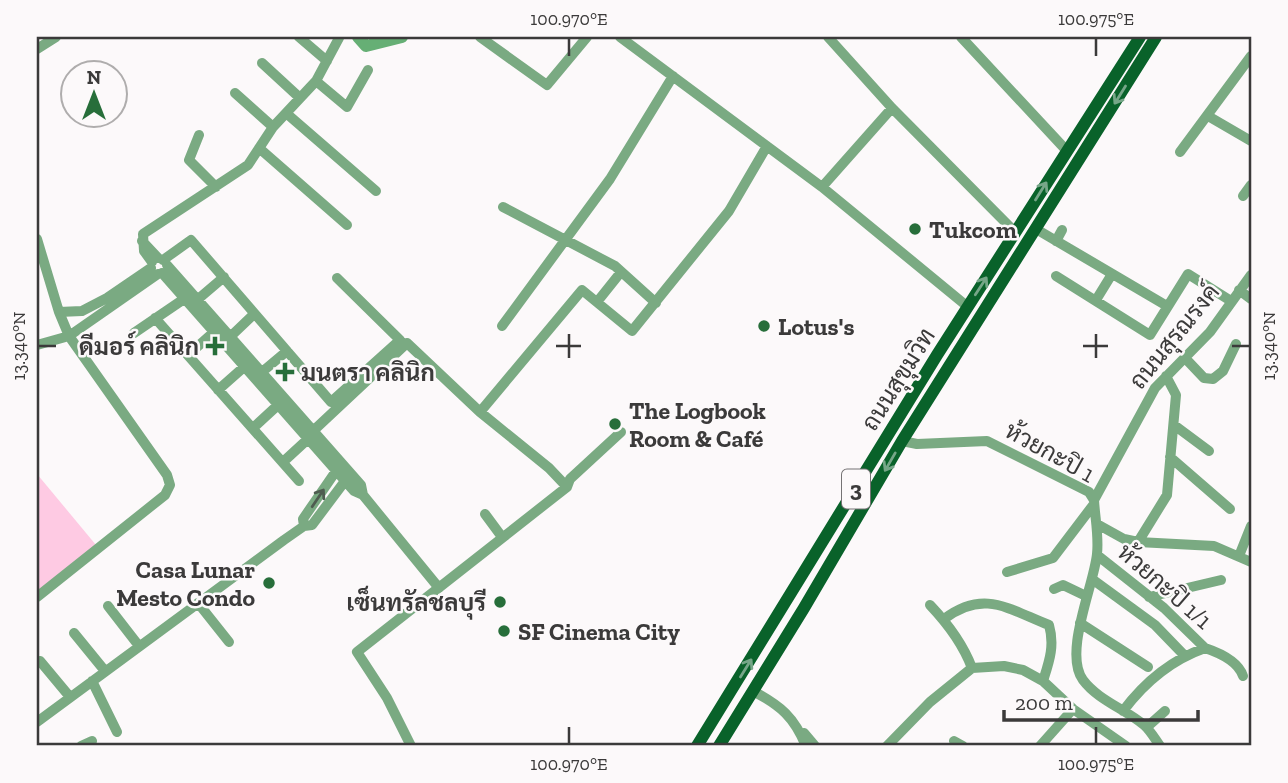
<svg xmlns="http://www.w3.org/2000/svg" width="1288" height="783" font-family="'Zilla Slab',Sarabun,serif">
<rect width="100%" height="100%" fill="#fcf9fa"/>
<path fill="#fecae3" d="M37 474 96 545 37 593Z"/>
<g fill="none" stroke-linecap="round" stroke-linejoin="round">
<path stroke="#66af75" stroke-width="12" d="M358 37 366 46 402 37"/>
<path stroke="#7aaa82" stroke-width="10" d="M299 37 327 61
M480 37 547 85 587 37
M620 37 822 187 968 307
M828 37 892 108 1015 232
M961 37 1067 151
M37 49 56 37
M262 63 300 98
M316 81 347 107 368 70
M235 93 273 127
M286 113 376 191
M1208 116 1251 141
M199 135 189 160 216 187
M259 148 347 225
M1180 152 1251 56
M822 187 892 108
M1243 196 1251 185
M503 207 615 266 656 303
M1036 229 1167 306
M37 239 59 312 69 336 167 475 170 485 165 495 37 597
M142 241 158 258
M1056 241 1062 230
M163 260 191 240 331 402 400 340 337 278
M152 262 144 251 143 234 248 165 273 127 316 81 339 38
M167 265 361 485 363 495
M162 273 354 491 363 495 439 588
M1056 276 1150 335 1188 274 1231 301
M1239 290 1251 299
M197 300 224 277
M1096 300 1112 274
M597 302 621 272
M59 312 82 311 107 298 151 268
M155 318 299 481
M502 326 610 179 673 76
M134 333 184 299
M230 337 254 314
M37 345 69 336 158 274
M188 355 214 332
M1185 358 1204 378 1213 379 1223 371 1236 344
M262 372 287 351
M218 390 244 367
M480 412 582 290 632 331 729 211 767 146
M1174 425 1209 451
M253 428 278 405
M313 431 407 343 480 412 549 468 567 487
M902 441 917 444 987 441 1089 492 1094 500
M1170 457 1230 509
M283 462 308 439
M1094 500C1095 518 1099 536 1097 554 1094 585 1063 653 1083 680 1098 700 1125 709 1144 725 1150 730 1155 739 1160 746
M1094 500 1155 388 1210 332 1251 275
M485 514 502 537
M1097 524 1124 539 1138 542 1214 546 1251 562
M304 526 303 519 336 471
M1138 542 1167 495 1176 395 1166 376
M1097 555 1164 608 1205 648
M1239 556 1251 526
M1007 572 1053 558 1094 504
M1092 579 1155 625 1184 655
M1054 589 1063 585 1086 596
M1149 597 1221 580
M198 603 229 642
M930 605C948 624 963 644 972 668
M108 606 139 646
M944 619C984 589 1008 609 1049 625 1055 646 1049 662 1043 681
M1080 623 1148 667
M74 633 105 671
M40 661 70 697
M92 681 117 732
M753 691C781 706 794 717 806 746
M1123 711C1144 683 1171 660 1205 648 1220 653 1238 661 1243 676
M37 722 284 540 304 526 312 525 345 481
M1147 727 1165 711
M804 733 815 746
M954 741 963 746
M81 746 92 741
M411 746 387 698 357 652 567 487 570 479 621 432
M887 746 930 702 972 668 1004 666 1023 670 1043 681 1073 709 1126 746
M1040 746 1073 709"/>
<path stroke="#09622a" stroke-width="12" d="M697 746 937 355 1140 37
M719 746 804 608 902 441 1156 37"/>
</g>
<defs><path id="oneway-shaft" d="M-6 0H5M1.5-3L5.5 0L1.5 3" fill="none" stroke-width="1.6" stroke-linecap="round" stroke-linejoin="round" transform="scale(1.75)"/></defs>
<g stroke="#76a688">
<use href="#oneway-shaft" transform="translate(1120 95) rotate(122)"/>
<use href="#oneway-shaft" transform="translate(1041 191) rotate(-58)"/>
<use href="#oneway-shaft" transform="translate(981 286) rotate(-57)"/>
<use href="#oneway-shaft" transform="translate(890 462) rotate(120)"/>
<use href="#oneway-shaft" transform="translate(746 668) rotate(-58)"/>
</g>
<use stroke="#4e5c50" href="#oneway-shaft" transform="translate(318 498) rotate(-56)"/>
<path fill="none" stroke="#3b3a3a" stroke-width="2.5" d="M569 38V56M1096 38V56M569 334V358M1096 334V358M38 346H56M556 346H581M1083 346H1108M1232 346H1250M569 727V744M1096 727V744"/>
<g fill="#276e3a" stroke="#fcf9fa" stroke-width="2.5">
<circle cx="915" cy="229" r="7"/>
<circle cx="764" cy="326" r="7"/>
<path d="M211.5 335.5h7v7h7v7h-7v7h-7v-7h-7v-7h7z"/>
<path d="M281.5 361.5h7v7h7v7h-7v7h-7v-7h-7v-7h7z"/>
<circle cx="615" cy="424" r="7"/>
<circle cx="269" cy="583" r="7"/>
<circle cx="500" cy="602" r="7"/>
<circle cx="504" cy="631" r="7"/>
</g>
<g text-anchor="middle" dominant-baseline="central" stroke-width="5" stroke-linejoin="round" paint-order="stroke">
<rect fill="#fcf9fa" stroke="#757374" stroke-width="2" x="842" y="469.5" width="28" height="39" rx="5"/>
<g font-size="23" font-weight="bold" fill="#3b3a3a">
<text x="856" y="489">3</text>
</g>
<g font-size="24" font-weight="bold" fill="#3b3a3a" stroke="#fcf9fa" text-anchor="start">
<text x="929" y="229">Tukcom</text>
<text x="778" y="326">Lotus's</text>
<text x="199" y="346" text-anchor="end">ดีมอร์ คลินิก</text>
<text x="301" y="372">มนตรา คลินิก</text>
<text x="629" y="410">The Logbook<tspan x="629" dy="28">Room &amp; Café</tspan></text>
<text x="255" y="569" text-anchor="end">Casa Lunar<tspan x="255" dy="28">Mesto Condo</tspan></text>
<text x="486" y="602" text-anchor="end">เซ็นทรัลชลบุรี</text>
<text x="518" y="631">SF Cinema City</text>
</g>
<g font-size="24" fill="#3b3a3a" stroke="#fcf9fa">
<text transform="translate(1174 336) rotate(-51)">ถนนสุรณรงค์</text>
<text transform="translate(898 379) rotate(-58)">ถนนสุขุมวิท</text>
<text transform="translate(1050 452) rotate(29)">ห้วยกะปิ 1</text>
<text transform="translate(1165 586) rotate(41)">ห้วยกะปิ 1/1</text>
</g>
</g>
<rect width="1288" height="783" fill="none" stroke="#fcf9fa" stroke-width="77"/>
<g transform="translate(94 94)"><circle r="33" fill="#fcf9fa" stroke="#afadad" stroke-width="2"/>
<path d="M0-5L12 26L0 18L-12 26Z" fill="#276e3a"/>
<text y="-10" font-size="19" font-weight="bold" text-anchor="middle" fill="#3b3a3a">N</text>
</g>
<path d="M1004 710v10h194v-10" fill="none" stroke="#3b3a3a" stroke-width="3.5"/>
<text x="1015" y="710" font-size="21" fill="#3b3a3a" stroke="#fcf9fa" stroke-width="5" paint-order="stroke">200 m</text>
<rect x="38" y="38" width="1212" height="706" fill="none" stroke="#3b3a3a" stroke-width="2.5"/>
<g font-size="18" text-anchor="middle" fill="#3b3a3a">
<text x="569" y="25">100.970°E</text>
<text x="1096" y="25">100.975°E</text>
<text transform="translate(19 346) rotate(-90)" y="6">13.340°N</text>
<text transform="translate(1269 346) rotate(-90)" y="6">13.340°N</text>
<text x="569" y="770">100.970°E</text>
<text x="1096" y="770">100.975°E</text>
</g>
</svg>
